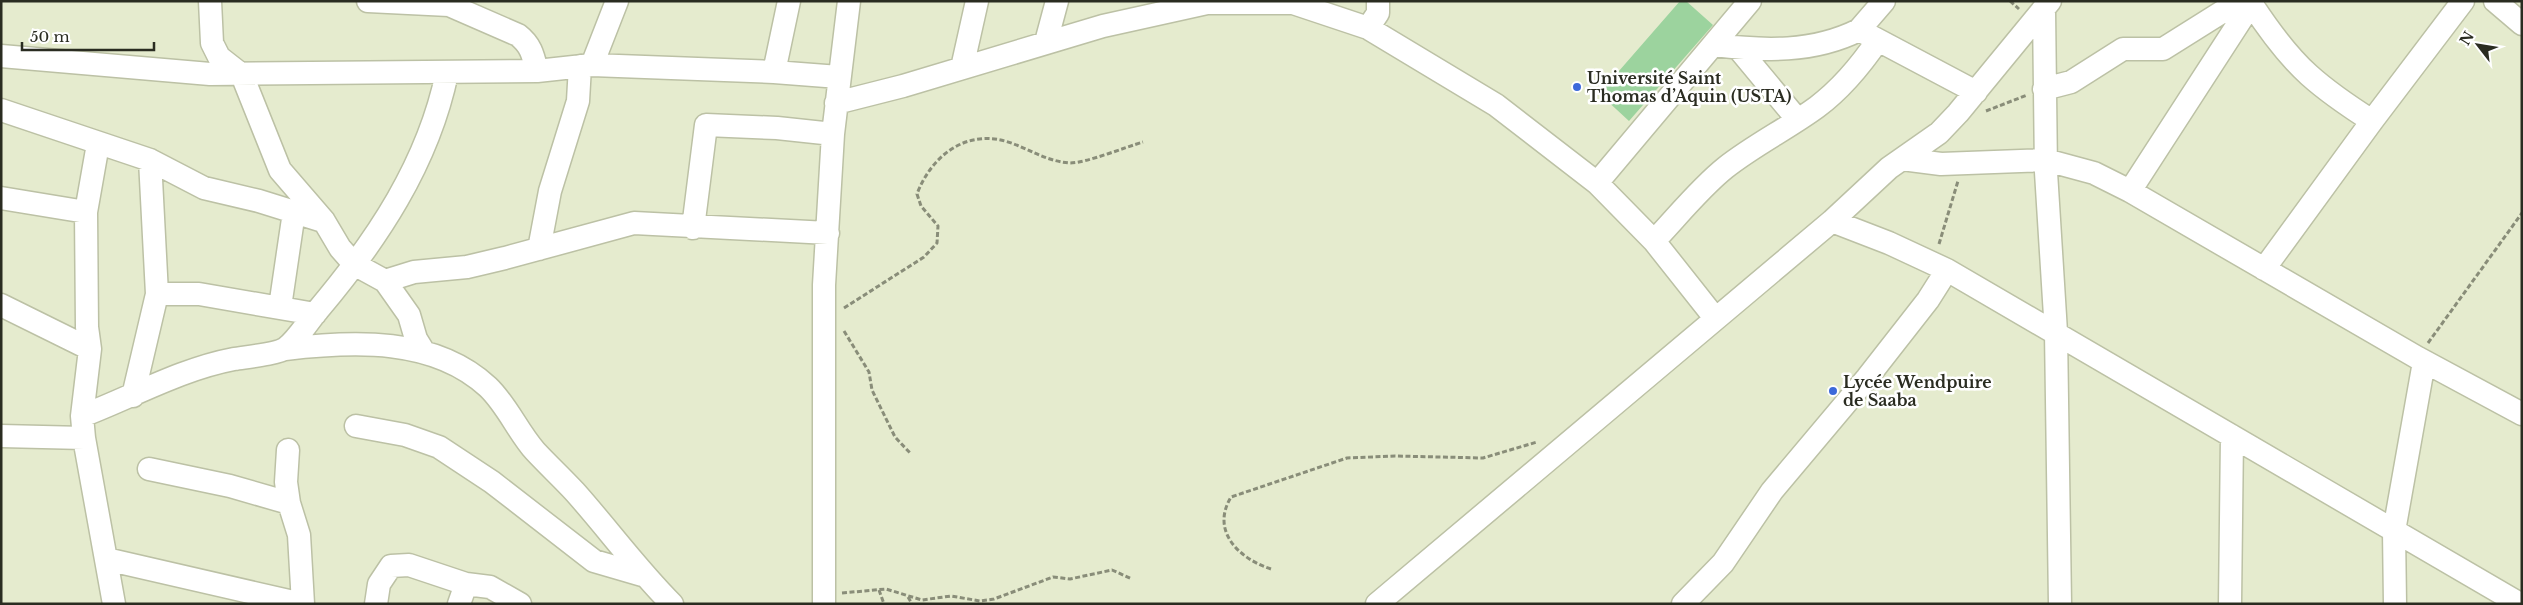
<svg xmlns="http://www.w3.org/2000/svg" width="2523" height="605" font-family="'Libre Baskerville',serif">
<rect width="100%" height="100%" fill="#e5ebce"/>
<path fill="#9cd39e" d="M1680 1H1686L1713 25 1629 121 1603 97 1608 91 1605 87Z"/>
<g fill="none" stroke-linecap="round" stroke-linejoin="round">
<g stroke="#bcc1a5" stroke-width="25">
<path id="minor" d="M210 1 212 43 219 57 242 75 280 170 324 221 340 248 354 264 385 281 409 315 416 339 424 352
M368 1 449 5 518 35C531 45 533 55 537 71
M2495 1 2522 24
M2044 10 2046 172 2056 332 2060 604
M1368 28 1378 13V1
M1859 30 1884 1
M1046 42 1057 1
M1714 45C1764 51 1813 53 1859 30L1976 92
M1738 48 1797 119
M1 56 210 74 537 71 592 65 774 72 839 77
M592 65 617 1
M962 68 977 1
M774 72 789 1
M2044 89 2071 82 2123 49H2163L2230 7 2243 3H2251C2266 26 2289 57 2309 75 2329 93 2350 107 2372 121
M836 103 903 86 1103 26 1207 3H1293L1368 28 1496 105 1597 183 1654 241 1715 318
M1 110 150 160 204 188 259 201 323 221
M98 144 86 212 87 327 90 349 82 416 84 438 114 604
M1902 159 1941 164 2046 160 2094 173 2130 191 2418 358 2522 414
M1597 183 1750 1
M2130 191 2253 1
M1 198 86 212
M1832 221 1889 243 1947 270 2520 604
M693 228 706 125 777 128 833 134
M1654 241C1676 218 1700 188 1725 168 1754 145 1787 129 1817 107 1841 89 1861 65 1878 40
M539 249 550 191 578 101 580 66
M2264 269 2372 121 2463 1
M385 281 414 272 467 267 505 258 634 223 828 233
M157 294H199L315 314
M1 305 90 349
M280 307 294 212
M285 349C353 341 434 337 488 387 507 405 518 432 535 451 548 465 562 478 575 492 608 529 637 569 672 604
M133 396 157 294 150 160
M82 416C132 397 181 369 234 359 246 357 278 354 286 348 298 339 308 321 318 310 377 240 428 164 447 73
M356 426 405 435 439 447 492 482 594 561 642 575
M1 436 84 438
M288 450 286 482 289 503 299 535 303 604
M149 469 230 486 289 503
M106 559 302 604
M376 604 379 584 391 566 409 565 466 584 490 587 520 604
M459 604 466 584
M824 604V285L833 134 849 1
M1377 604 1832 221 1889 168 1939 133 1958 113 2050 1
M1683 604 1723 563 1772 491 1867 378 1928 300 1947 270
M2230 604 2232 436
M2395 604 2394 531 2424 362"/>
</g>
<path stroke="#898d79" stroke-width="3" stroke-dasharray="5 2.5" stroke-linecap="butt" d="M2010 1 2019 9
M1986 111 2027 95
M1939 244 1958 181
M844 308 924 257 937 243 938 226 921 206 917 194C931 157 964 130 1005 141 1029 148 1044 161 1070 163 1086 163 1126 147 1143 142
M844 331 869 372 872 390 895 437 911 454
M2428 343 2522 213
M1271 569C1240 559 1210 532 1231 497L1347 458 1395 456 1483 458 1537 442
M879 590 884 604
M842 593 886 589 922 600 951 596 980 601 994 599 1053 577 1070 579 1112 570 1132 579
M908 597 912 604"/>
<use href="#minor" stroke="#fff" stroke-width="22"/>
</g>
<g fill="#3c69da" stroke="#fff" stroke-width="2">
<circle cx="1577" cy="87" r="5"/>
<circle cx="1833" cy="391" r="5"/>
</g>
<g text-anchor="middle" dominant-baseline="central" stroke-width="5" stroke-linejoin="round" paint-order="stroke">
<g font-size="16" font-weight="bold" fill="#2a2c21" stroke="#fff" text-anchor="start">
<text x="1587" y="78">Université Saint<tspan x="1587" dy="18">Thomas d’Aquin (USTA)</tspan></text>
<text x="1843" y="382">Lycée Wendpuire<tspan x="1843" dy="18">de Saaba</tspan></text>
</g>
</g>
<rect width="2523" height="605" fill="none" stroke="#2a2c21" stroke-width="5"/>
<g transform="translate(2478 45) rotate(301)" stroke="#ffffff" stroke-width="4" paint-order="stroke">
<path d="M0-4L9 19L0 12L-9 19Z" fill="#2a2c21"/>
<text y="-8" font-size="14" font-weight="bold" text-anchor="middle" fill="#2a2c21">N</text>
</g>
<path d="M22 42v8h132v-8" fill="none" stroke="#2a2c21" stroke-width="2.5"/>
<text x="30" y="42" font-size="15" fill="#2a2c21" stroke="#ffffff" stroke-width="4" paint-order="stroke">50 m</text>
</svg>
